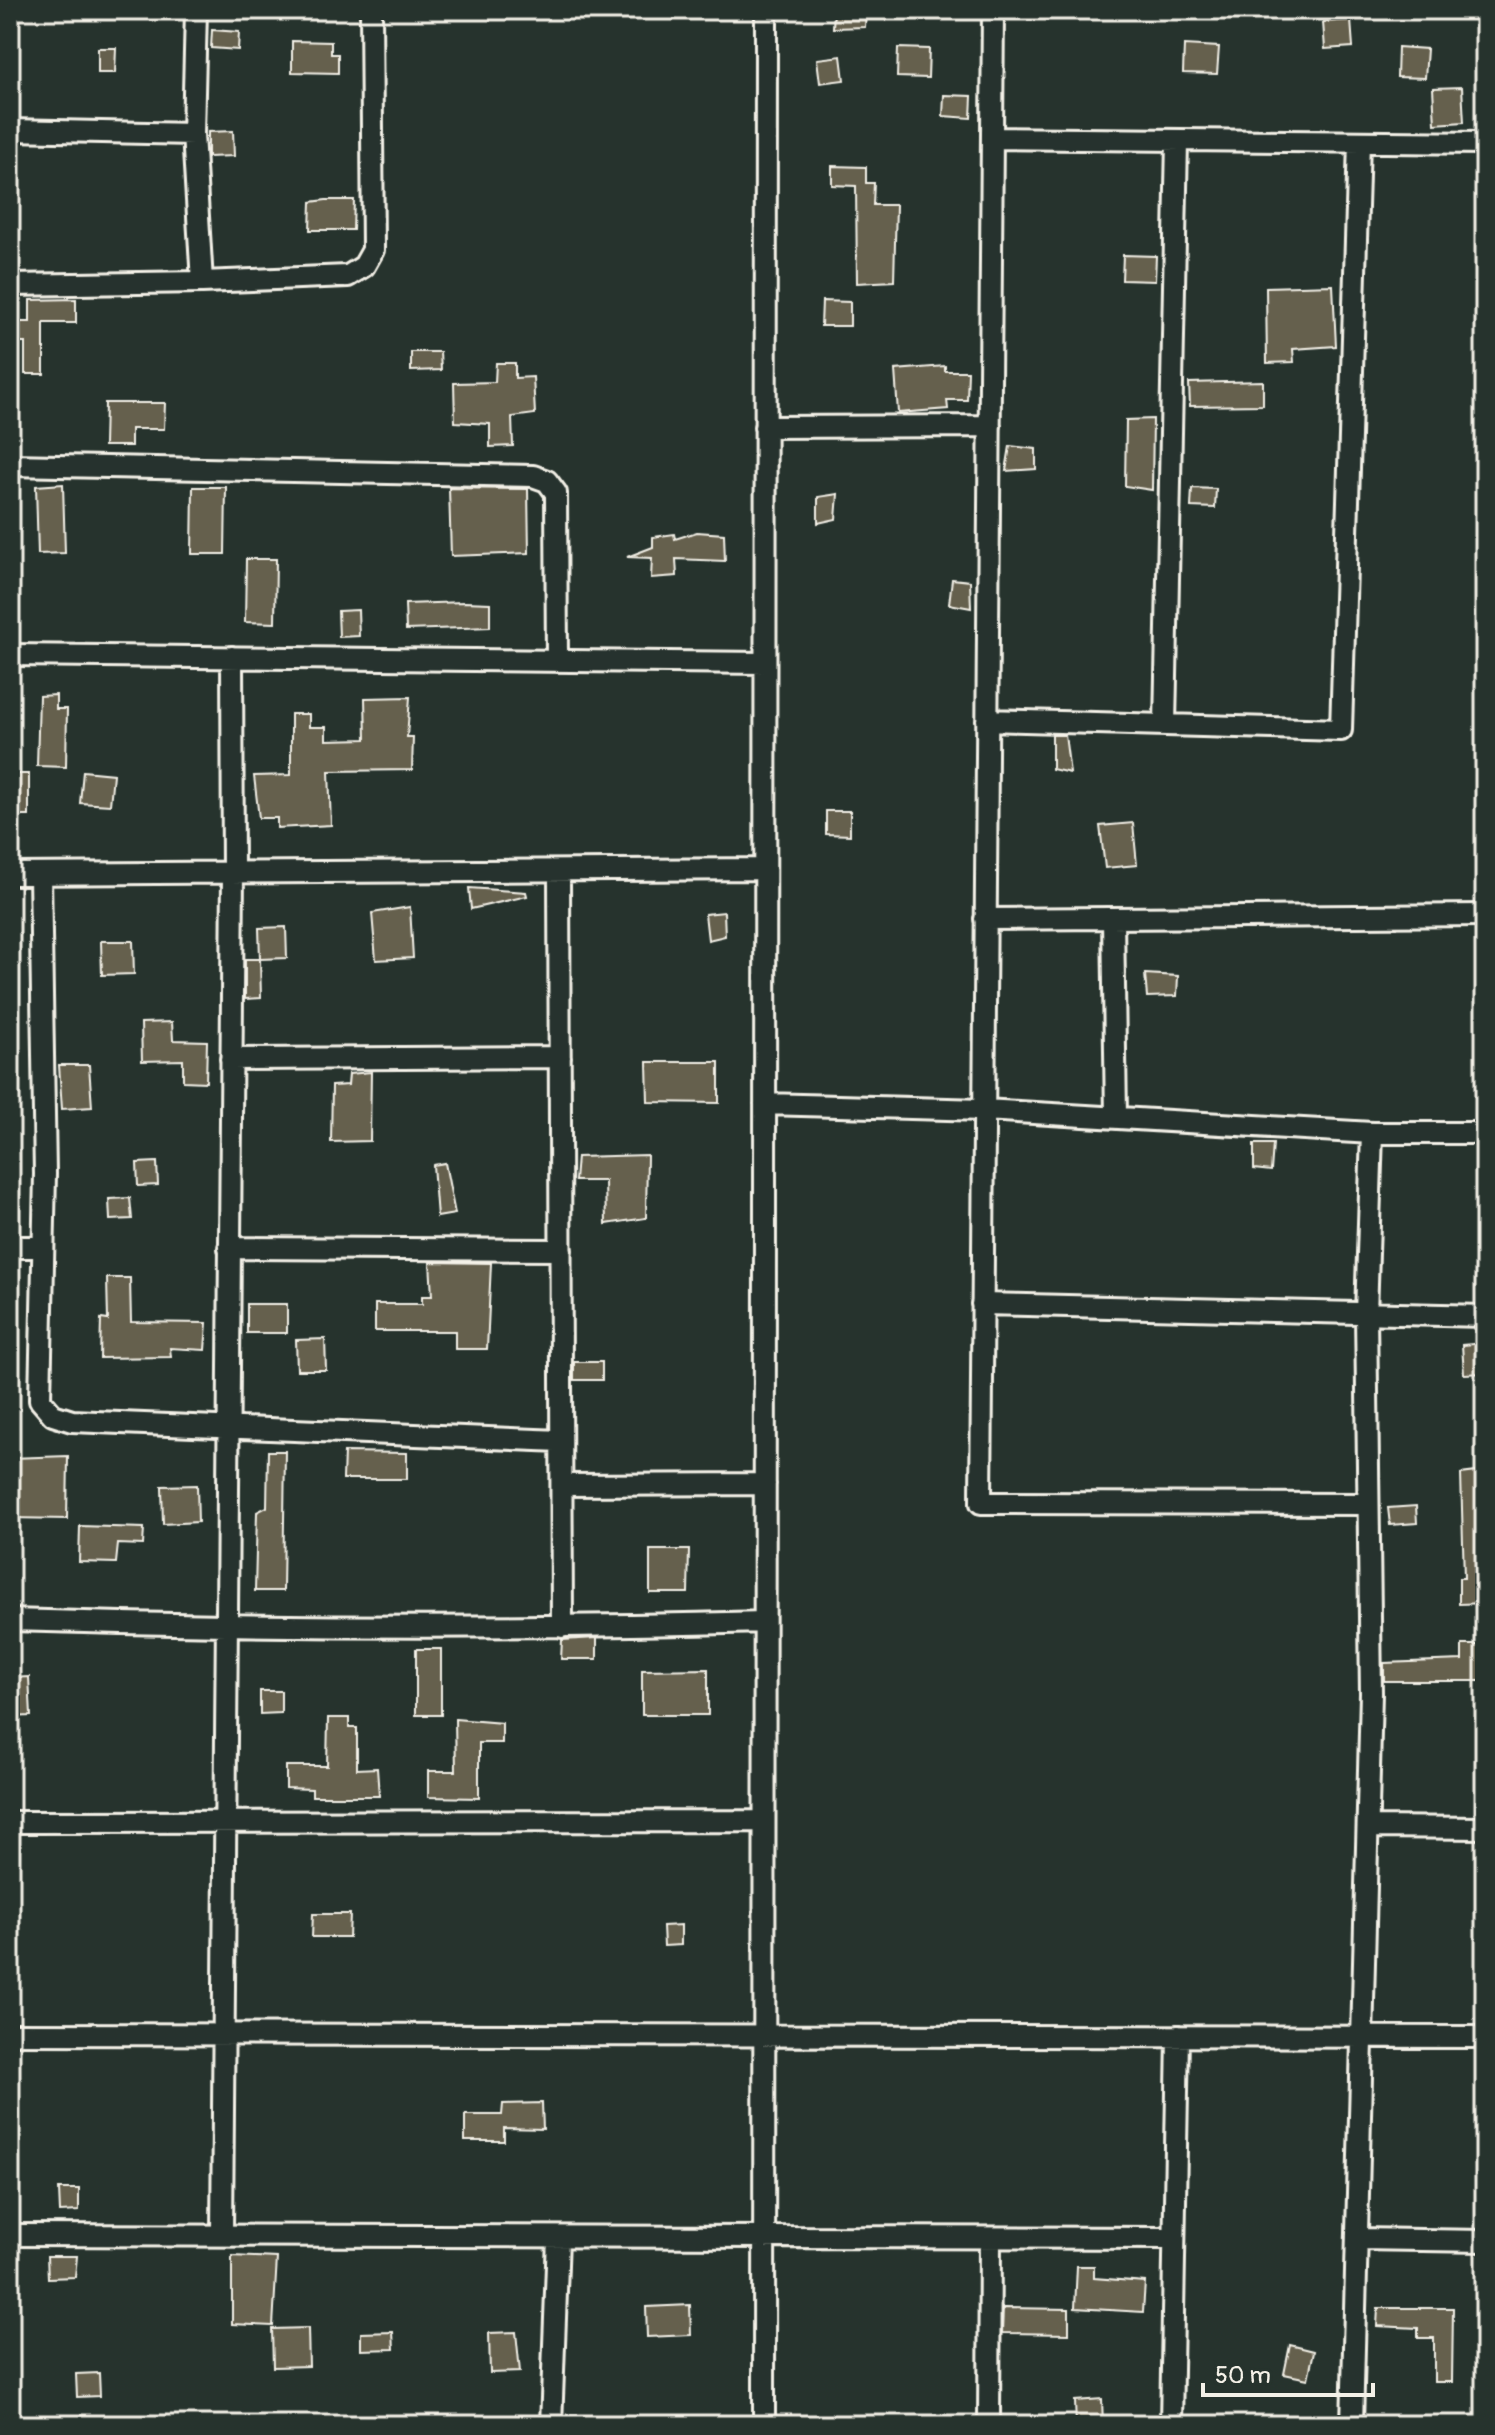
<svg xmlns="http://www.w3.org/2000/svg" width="1495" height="2435" font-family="Pangolin,sans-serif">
<rect width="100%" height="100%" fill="#26332d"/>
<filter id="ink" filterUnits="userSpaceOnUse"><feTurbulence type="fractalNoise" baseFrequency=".0125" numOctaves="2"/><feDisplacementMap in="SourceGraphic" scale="16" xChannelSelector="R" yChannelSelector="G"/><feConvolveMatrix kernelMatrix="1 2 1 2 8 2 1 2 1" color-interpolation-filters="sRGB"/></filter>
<g filter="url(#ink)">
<path fill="#65604e" stroke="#f4f1e8" stroke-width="2" d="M834 10H866L865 27 833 28Z
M1351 20 1353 47 1325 49 1323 22Z
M212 30 239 32 238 50 211 48Z
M292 41 331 42V54H338V73L292 72Z
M1184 45 1219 47 1217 74 1183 73Z
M1398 47 1427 49 1425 78 1397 77Z
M98 48H116L115 73H98Z
M898 48 929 49 928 78 897 77Z
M841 56 844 80 820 83 817 59Z
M1462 87 1464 122 1435 124 1433 88Z
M944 95 972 96 971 118 943 116Z
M233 131 234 156 208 157V132Z
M832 166 866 167V183H874L873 205H896L894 281 857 283 856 186 832 185Z
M326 200H354L353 230H310L311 202Z
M1123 255 1156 256 1155 281 1122 280Z
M1333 285 1336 346 1293 349 1294 362 1267 363 1266 287Z
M76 299V323H44V374H25V343H17V322H30V300Z
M822 301 850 302V326H821Z
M411 352H440L441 370 411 371Z
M496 363H515V378L533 377 535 414 512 417 513 446 490 447V424L455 422 454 383 495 382Z
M945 366V371H968L967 400H947L948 409 898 413 895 370Z
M1263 381V405L1190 406 1189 383Z
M105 403H165L164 429H131V446H104Z
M1153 419 1152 490 1125 486 1126 420Z
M1010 446 1036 449V469L1006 471Z
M63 484 65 553 38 554 36 486Z
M193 487H226L225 554H192Z
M449 488 528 489 529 553 451 556Z
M1192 488 1216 489 1215 508 1191 507Z
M838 494 836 519 818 523V497Z
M697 532 724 534 725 561 676 559 677 576 651 578 652 558 627 557 653 547V537L674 534 675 539Z
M246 559H276L275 623 245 622Z
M952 579 970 581 971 608 949 604Z
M465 602 490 603V627L406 630 405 604Z
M358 610 359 636 339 637 338 611Z
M56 695V709H67L66 767 37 766 39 696Z
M410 697 407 737H413L412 770 329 771 331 825 277 828V818H259L254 776 291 775V714H309V727H326V740L366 739 365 698Z
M1052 735H1065L1070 773 1052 769Z
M83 771 113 774 110 805 80 803Z
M10 774H29V816H10Z
M826 811H850V835L826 834Z
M1133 823 1137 865 1105 868 1100 826Z
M469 888 526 892 527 896 471 909Z
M410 907 413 958 376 960 372 913Z
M724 912 725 936 708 940 705 914Z
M286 927 287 958 260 959 259 928Z
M101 941H133L134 974 102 975Z
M245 959H260L261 998 245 999Z
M1145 974 1178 976 1177 996 1147 997Z
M172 1022 173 1040 207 1041 206 1082 183 1081V1060L142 1061 141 1023Z
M647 1062H719V1103L648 1102Z
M59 1065H89L92 1107 62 1109Z
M371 1072 370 1141 331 1142 332 1086 348 1085 349 1074Z
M1254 1144H1273L1271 1171 1254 1169Z
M647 1155 646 1218 606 1224 605 1181H575L577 1157Z
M157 1162 158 1185 138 1186 137 1163Z
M445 1163 455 1214 437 1217 433 1165Z
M130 1198 132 1219 110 1220 109 1199Z
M430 1262 491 1263 487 1349H455V1331H375V1304H422V1296H432Z
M107 1278H130L131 1322 207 1323 205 1350 170 1348 171 1357 100 1358 101 1319 108 1320Z
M247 1304H287V1333H247Z
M325 1339 326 1370H297L296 1340Z
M1485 1343V1373L1464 1374 1462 1345Z
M574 1362H602V1380H574Z
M268 1451H285L283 1591H255L257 1512 267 1507Z
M344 1452 407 1453V1479H343Z
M68 1456 67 1519 10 1518V1458Z
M1485 1471V1603L1459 1604V1578H1464L1461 1474Z
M197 1485 198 1522 163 1524 162 1486Z
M1416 1506 1417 1523 1390 1525 1388 1508Z
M80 1526 144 1528 143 1545 118 1544 116 1563 79 1562Z
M650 1550H689L688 1593H650Z
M597 1638V1659H561L562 1640Z
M1462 1645H1485V1681H1384V1663L1462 1660Z
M416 1649H441V1715H416Z
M708 1669V1715H642V1670Z
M29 1677 31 1716 10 1717V1678Z
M260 1691H281V1713L260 1714Z
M328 1718H349V1728H357V1769L377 1768 379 1796H312V1789L286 1788V1766H327Z
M455 1719 502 1723V1743H479V1798L428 1797V1771H456Z
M313 1914H350L349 1937H312Z
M681 1925V1945L664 1946 663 1926Z
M542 2103 543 2129 504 2128V2141H465V2115H502L503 2104Z
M59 2189H79V2211L60 2212Z
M47 2256H77L75 2277 48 2278Z
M232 2256 277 2258 273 2326 232 2324Z
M1077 2266H1094V2278L1145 2282 1143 2312 1075 2308Z
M690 2305 691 2335 647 2337 646 2307Z
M1003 2308 1069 2309V2334L1002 2333Z
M1378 2308H1453L1452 2382H1434V2338H1418V2328L1377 2326Z
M308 2328 309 2366 273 2367 272 2329Z
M393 2332 394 2349 361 2350V2333Z
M516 2332 520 2372 490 2373 489 2333Z
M1290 2345 1314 2351 1308 2379 1284 2374Z
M99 2373 100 2396 77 2397 76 2374Z
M1102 2399 1103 2424 1076 2425 1075 2401Z"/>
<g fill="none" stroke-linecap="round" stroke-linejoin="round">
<g stroke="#f4f1e8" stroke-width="26">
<path id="minor" d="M993 10 981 1503 1368 1504
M10 130 193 134
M992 138 1485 143
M202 282 348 276 364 266 373 250 371 10
M10 285 202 282 193 134 196 10
M765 427 990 426
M10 465 533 476 547 481 556 493 557 661
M10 655 765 663
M987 720 1341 730 1359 142
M1165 725 1177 141
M559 873 562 1627
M10 874 765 869
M40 874 45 1174 40 1400 53 1415 72 1421 561 1441
M1113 918 1116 1117
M985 919 1485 915
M231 1059 560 1057
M765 1104 984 1110 1372 1133H1485
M10 1247H43
M229 1248 561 1250
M982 1304 1485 1316
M562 1485 765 1484
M10 1620C262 1628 513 1629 764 1622
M10 1822 764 1821
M1368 1827 1485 1828
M10 2034 1485 2037
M222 2234 233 872 232 657
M10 2235 1173 2238
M1359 2239 1485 2241
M551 2425 558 2238
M764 2425 766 10
M989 2425 990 2238
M1171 2425 1178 2036
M1352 2425 1371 1693 1366 1314 1372 1133"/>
</g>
<use href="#minor" stroke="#26332d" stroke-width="20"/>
</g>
</g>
<rect width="1495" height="2435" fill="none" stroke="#26332d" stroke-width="40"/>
<rect x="20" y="20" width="1455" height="2395" fill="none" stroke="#f4f1e8" stroke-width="3" filter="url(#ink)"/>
<path d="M1203 2383v12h170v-12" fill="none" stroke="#f4f1e8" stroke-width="4"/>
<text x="1215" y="2383" font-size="24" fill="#f4f1e8" stroke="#26332d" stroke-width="6" paint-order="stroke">50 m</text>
</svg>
